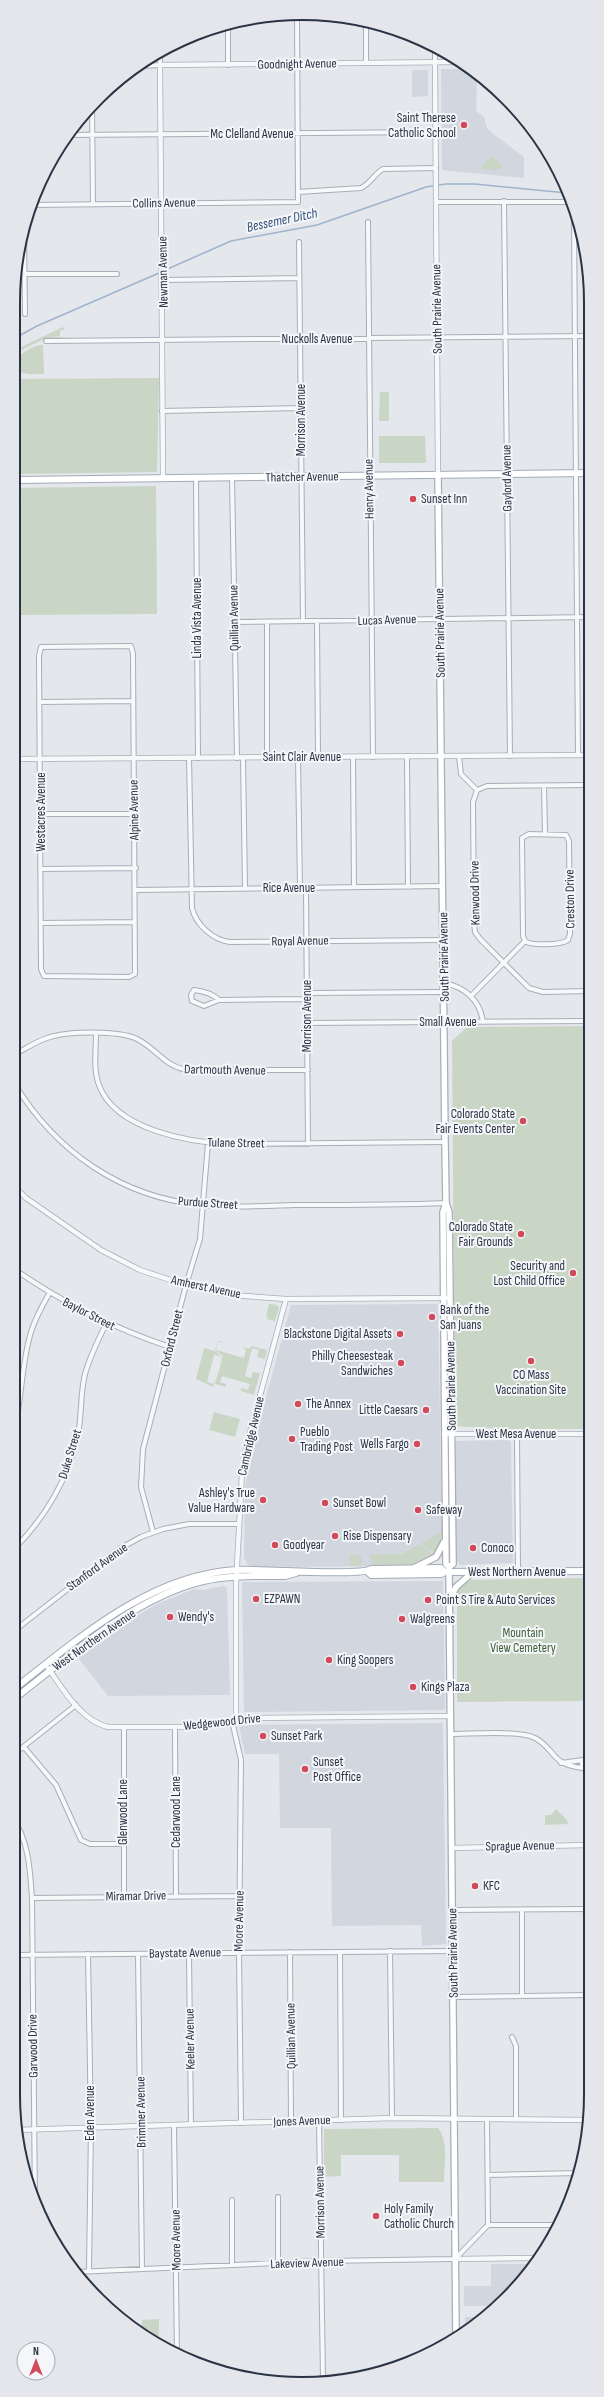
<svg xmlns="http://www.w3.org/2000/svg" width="604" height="2397" font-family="'Sofia Sans Condensed',sans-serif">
<rect width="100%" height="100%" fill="#e4e7ec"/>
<path fill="#d2d6de" d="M441 69H466L477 76 476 111 484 117 487 128 492 133 524 157V178L442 170Z
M412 70H428V96L412 97Z
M435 1304 438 1305 442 1532 439 1546 433 1556 425 1562 410 1566 253 1567 248 1565 244 1558 245 1488 250 1456 291 1305Z
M505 1440 510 1441 511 1445 513 1563 460 1565 456 1561 455 1443 457 1441Z
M443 1581 445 1708 443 1710 244 1712 242 1583 243 1582Z
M223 1586 227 1587 230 1695 108 1696 77 1656 115 1628 157 1604 194 1589 203 1590Z
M443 1723 446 1944 422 1946 421 1925 332 1926 331 1828H280L279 1754H245L239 1725Z
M491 2264H529V2272L519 2285 498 2306H464V2286H491Z
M465 2317H486L465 2332Z"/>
<path fill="#c9d6c5" d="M491 156 503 166 499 170 480 169Z
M63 327 65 330H60V336H51L70 338 44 339 15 353V350Z
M43 345 44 374C33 374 16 377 16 362 20 353 33 345 43 345Z
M159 378 157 472 15 474V379Z
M380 392H389V421H379Z
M379 436H425L426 463H379Z
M156 486 157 614 15 615V488Z
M589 1026V1429H503L455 1426 452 1041 467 1027Z
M269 1304 277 1305 279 1308 275 1321 267 1319 268 1316H266Z
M218 1341 224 1342H218L216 1350 244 1358 246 1350 242 1347 250 1349 251 1346 267 1350 265 1359 257 1357 259 1350 252 1348 245 1376 251 1378 253 1372 260 1373 254 1395 241 1391V1388L248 1390 250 1384 222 1376 220 1382 226 1384V1387L215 1384 223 1356 215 1350Z
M204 1348 215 1351 222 1357 221 1361V1356L214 1355 207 1382 213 1384 216 1378 213 1387 196 1379Z
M214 1412 240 1419 235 1437 209 1430Z
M441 1487 442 1536 435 1553 421 1543 441 1532Z
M420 1544 433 1555 416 1564 376 1566 373 1565 370 1555 402 1554Z
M349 1555H361L362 1563 359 1566H351Z
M589 1578V1701L457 1702V1596L458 1588 471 1580Z
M556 1809 567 1820 568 1824 545 1825V1815H551Z
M438 2128C449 2141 444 2166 444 2182H399V2155H341V2176L324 2177V2129Z
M159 2319V2336L142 2334V2320Z"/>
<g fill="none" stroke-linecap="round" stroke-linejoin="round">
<path stroke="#9fb4cc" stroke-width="1.5" d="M163 271 231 241 317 225 426 187 446 184H475L567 193
M15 338 37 326 159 273"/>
<g stroke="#a9aeb7" stroke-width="6">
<path id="minor" d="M435 46V63
M366 63V28
M228 65V29
M137 66 160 65V52
M92 105 93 204
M68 135 435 132
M298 192 361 188C371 183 374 174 383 169L436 168
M504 201 510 756
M436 202H570
M30 205 298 202 297 14
M574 215 578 755
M368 222 373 757
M24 230 25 314
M299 242 303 621
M24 274H117
M163 280 299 278
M46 341 589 336
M162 411 301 408
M196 478 198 758
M232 478 237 758
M317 621 318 757
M234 622 589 617
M267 622V758
M131 646 133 654 135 974 129 977 44 976 41 969 39 656 41 647Z
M40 702 133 701
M407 756 408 887
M459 756 461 774 477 790 473 802 474 923 475 932 480 939 529 988 543 992 589 991
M298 757 300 888
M353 757 354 887
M189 758 192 908C196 925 213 940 230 942L443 940
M243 758 245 888
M544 786 545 834
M477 790 487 786 589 785
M41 814H135
M40 869 136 868
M306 888 308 1144
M136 890 443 886
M41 923 135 922
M444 983C465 987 480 1000 483 1022
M307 993 444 992
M471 996 525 941C531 946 562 945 568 940L570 934 569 841 566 835 529 834 522 838 523 936 525 941
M219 1000C213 994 203 991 194 990L191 995 192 1001 204 1006 219 1000 307 999
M307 1023 589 1021
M96 1034C96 1050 93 1070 99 1085 115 1130 191 1143 232 1144L445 1142
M14 1055C25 1049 35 1042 47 1038 67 1031 118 1030 137 1039 157 1049 163 1065 186 1070H308
M14 1083C56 1152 121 1197 201 1205 232 1208 264 1206 295 1205 345 1205 396 1205 446 1203
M14 1269C63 1303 113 1328 170 1347
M14 1432C22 1400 21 1365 31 1332 35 1319 42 1306 49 1294
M517 1435 518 1572
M153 1532 141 1487 143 1449 186 1285 200 1239 208 1143
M14 1549C45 1518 69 1478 78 1434 82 1415 80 1394 85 1374 90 1356 98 1340 106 1324
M14 1631 119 1549 141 1537 163 1529 189 1524H239
M232 1721 241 1760 239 1952 241 2123
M175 1727 176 1896
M124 1728V1896
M451 1734C471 1734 518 1730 535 1738 557 1750 549 1764 583 1768
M24 1747 56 1785 81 1840 90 1844H123
M13 1755 76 1705
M561 1763 583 1760
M585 1769 589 1786
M589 1771 583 1768 582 1764 585 1758 589 1756
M13 1818C29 1842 30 1870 32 1898L35 2205
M32 1898 240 1896
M453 1910 589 1909
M522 1910V1995
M390 1951 392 2118
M290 1952 291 2121
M340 1952 341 2120
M88 1954 91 2127 89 2271
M138 1954 142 2269
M189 1954 191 2124
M13 1955 453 1951
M453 1997 588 1995
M512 2037 516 2046V2119
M487 2119 488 2225
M319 2120 323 2379
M174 2125 177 2355
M488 2175 579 2173
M278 2197V2264
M232 2200V2265
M76 2272 321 2261 455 2259 488 2225H559"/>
</g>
<g stroke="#a9aeb7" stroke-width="6">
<path id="tertiary" d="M435 63 438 475
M163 478 160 65 457 62
M15 759 589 755
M14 1186 26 1198 101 1250 140 1270 186 1285 230 1295 286 1299 446 1298
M444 1434H589
M48 1668C63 1689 81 1721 108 1727H204L249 1718 451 1716
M236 1720V1584L242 1473 247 1444 286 1299
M452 1848 589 1845
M16 2130 392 2118 588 2120
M455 2259 539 2258"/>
</g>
<g stroke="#a9aeb7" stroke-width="8">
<path id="secondary" d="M438 475 445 1142 446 1203 449 1212 453 1564 449 1567
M446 1203 443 1212 446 1564 449 1567 456 2338
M414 1568 436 1557 444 1542
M451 1597 456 1587 473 1572"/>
</g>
<g stroke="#a3abb8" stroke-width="8">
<path id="primary" d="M15 480 589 473
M368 1572 371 1575 441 1574 445 1572 589 1571
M14 1689C79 1638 150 1575 236 1570 259 1568 360 1577 371 1569L441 1568 445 1572
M14 1699C68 1657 135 1597 203 1581 230 1575 257 1576 285 1576L296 1573"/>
</g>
<use href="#minor" stroke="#f7f8fa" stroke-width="4"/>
<use href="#tertiary" stroke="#f7f8fa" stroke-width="4.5"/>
<use href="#secondary" stroke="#fff" stroke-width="5.5"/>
<use href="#primary" stroke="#fff" stroke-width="6"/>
</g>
<g fill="#d1495b" stroke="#f4f6f9" stroke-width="1.5">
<circle cx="464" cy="125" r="4"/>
<circle cx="413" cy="499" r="4"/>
<circle cx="523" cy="1121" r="4"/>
<circle cx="521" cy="1234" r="4"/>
<circle cx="573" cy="1273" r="4"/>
<circle cx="432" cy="1317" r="4"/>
<circle cx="400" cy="1334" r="4"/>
<circle cx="531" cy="1361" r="4"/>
<circle cx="401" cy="1363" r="4"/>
<circle cx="298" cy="1404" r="4"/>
<circle cx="426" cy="1410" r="4"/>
<circle cx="292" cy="1439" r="4"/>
<circle cx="417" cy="1444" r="4"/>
<circle cx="263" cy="1500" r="4"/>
<circle cx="325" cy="1503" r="4"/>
<circle cx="418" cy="1510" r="4"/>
<circle cx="335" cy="1536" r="4"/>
<circle cx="275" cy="1545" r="4"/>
<circle cx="473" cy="1548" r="4"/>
<circle cx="256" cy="1599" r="4"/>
<circle cx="428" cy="1600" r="4"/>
<circle cx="170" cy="1617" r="4"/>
<circle cx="402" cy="1619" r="4"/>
<circle cx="329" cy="1660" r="4"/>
<circle cx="413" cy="1687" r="4"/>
<circle cx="263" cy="1736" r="4"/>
<circle cx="305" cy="1769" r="4"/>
<circle cx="475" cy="1886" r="4"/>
<circle cx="376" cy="2216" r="4"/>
</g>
<g text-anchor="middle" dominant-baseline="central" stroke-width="4" stroke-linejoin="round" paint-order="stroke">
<g font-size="13" fill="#2b3445" stroke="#f4f6f9">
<text transform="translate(297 64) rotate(-1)">Goodnight Avenue</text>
<text x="252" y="134">Mc Clelland Avenue</text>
<text transform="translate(164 203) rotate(-1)">Collins Avenue</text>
<text transform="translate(163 272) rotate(-91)">Newman Avenue</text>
<text transform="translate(437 309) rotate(-91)">South Prairie Avenue</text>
<text x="317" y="339">Nuckolls Avenue</text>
<text transform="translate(301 420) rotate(-90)">Morrison Avenue</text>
<text transform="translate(302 477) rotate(-1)">Thatcher Avenue</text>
<text transform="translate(507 478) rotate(-91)">Gaylord Avenue</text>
<text transform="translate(369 489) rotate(-91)">Henry Avenue</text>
<text transform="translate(197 618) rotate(-90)">Linda Vista Avenue</text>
<text transform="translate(234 618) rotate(-91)">Quillian Avenue</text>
<text transform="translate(387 620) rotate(-2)">Lucas Avenue</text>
<text transform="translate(440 633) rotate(-91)">South Prairie Avenue</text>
<text x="302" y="757">Saint Clair Avenue</text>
<text transform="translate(134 810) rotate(-91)">Alpine Avenue</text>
<text transform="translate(41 812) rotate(-90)">Westacres Avenue</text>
<text x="289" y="888">Rice Avenue</text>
<text transform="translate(475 893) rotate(-91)">Kenwood Drive</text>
<text transform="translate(570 899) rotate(-91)">Creston Drive</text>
<text transform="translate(300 941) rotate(-1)">Royal Avenue</text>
<text transform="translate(444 957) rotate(-91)">South Prairie Avenue</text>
<text transform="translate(307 1016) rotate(-90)">Morrison Avenue</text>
<text x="448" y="1022">Small Avenue</text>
<text transform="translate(225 1070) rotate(1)">Dartmouth Avenue</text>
<text transform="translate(236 1143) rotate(1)">Tulane Street</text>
<text transform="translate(208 1203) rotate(4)">Purdue Street</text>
<text transform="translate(206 1287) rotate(12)">Amherst Avenue</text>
<text transform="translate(89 1314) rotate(27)">Baylor Street</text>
<text transform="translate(172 1338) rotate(-76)">Oxford Street</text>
<text transform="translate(451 1386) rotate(-91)">South Prairie Avenue</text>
<text x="516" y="1434">West Mesa Avenue</text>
<text transform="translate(251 1436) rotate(-77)">Cambridge Avenue</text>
<text transform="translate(70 1454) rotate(-73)">Duke Street</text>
<text transform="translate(97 1567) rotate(-36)">Stanford Avenue</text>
<text x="517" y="1572">West Northern Avenue</text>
<text transform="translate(94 1640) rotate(-35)">West Northern Avenue</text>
<text transform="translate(222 1722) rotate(-6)">Wedgewood Drive</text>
<text transform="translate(123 1812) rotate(-90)">Glenwood Lane</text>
<text transform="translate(176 1812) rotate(-90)">Cedarwood Lane</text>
<text transform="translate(520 1846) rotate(-1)">Sprague Avenue</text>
<text transform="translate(136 1896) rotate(-1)">Miramar Drive</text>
<text transform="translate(239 1921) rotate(-89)">Moore Avenue</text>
<text transform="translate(185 1953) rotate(-1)">Baystate Avenue</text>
<text transform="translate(453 1953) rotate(-91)">South Prairie Avenue</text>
<text transform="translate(291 2036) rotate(-91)">Quillian Avenue</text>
<text transform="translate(190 2039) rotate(-91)">Keeler Avenue</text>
<text transform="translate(33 2046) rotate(-91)">Garwood Drive</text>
<text transform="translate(141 2112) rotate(-91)">Brimmer Avenue</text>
<text transform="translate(90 2113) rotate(-90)">Eden Avenue</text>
<text transform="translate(302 2121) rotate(-2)">Jones Avenue</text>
<text transform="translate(320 2202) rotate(-91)">Morrison Avenue</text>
<text transform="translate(176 2240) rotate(-91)">Moore Avenue</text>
<text transform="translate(307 2263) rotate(-2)">Lakeview Avenue</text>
</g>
<g font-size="13" fill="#2b3445" stroke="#f4f6f9" text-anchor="start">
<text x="456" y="118" text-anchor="end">Saint Therese<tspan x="456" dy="15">Catholic School</tspan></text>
<text x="421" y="499">Sunset Inn</text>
<text x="515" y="1114" text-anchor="end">Colorado State<tspan x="515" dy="15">Fair Events Center</tspan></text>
<text x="513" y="1227" text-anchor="end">Colorado State<tspan x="513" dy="15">Fair Grounds</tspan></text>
<text x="565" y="1266" text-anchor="end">Security and<tspan x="565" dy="15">Lost Child Office</tspan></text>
<text x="440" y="1310">Bank of the<tspan x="440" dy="15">San Juans</tspan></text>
<text x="392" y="1334" text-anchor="end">Blackstone Digital Assets</text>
<text x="393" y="1356" text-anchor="end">Philly Cheesesteak<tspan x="393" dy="15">Sandwiches</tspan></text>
<text x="531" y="1375" text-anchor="middle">CO Mass<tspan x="531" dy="15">Vaccination Site</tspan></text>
<text x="306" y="1404">The Annex</text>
<text x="418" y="1410" text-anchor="end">Little Caesars</text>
<text x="300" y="1432">Pueblo<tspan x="300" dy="15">Trading Post</tspan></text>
<text x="409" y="1444" text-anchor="end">Wells Fargo</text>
<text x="255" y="1493" text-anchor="end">Ashley's True<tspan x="255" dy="15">Value Hardware</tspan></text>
<text x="333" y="1503">Sunset Bowl</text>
<text x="426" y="1510">Safeway</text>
<text x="343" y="1536">Rise Dispensary</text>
<text x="283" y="1545">Goodyear</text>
<text x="481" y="1548">Conoco</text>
<text x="264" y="1599">EZPAWN</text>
<text x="436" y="1600">Point S Tire &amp; Auto Services</text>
<text x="178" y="1617">Wendy's</text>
<text x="410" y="1619">Walgreens</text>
<text x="337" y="1660">King Soopers</text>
<text x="421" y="1687">Kings Plaza</text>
<text x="271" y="1736">Sunset Park</text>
<text x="313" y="1762">Sunset<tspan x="313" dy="15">Post Office</tspan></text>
<text x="483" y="1886">KFC</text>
<text x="384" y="2209">Holy Family<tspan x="384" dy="15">Catholic Church</tspan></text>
</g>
<g font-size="13" fill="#3f6138" stroke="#f4f6f9">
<text x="523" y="1633">Mountain<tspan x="523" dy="15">View Cemetery</tspan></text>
</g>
<g font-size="14" font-style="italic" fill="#34527a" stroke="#f4f6f9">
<text transform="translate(282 220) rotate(-12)">Bessemer Ditch</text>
</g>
</g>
<path d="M0 0H604V2397H0ZM302 20H302A282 282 0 0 1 584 302V2095A282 282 0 0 1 302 2377H302A282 282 0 0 1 20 2095V302A282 282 0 0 1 302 20Z" fill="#e4e6eb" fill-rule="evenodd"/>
<path fill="none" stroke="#2b3445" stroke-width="2" d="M302 20H302A282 282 0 0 1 584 302V2095A282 282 0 0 1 302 2377H302A282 282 0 0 1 20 2095V302A282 282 0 0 1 302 20Z"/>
<g transform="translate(36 2361)"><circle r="19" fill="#f4f6f9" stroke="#a4a8b1"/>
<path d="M0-3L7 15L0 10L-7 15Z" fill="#d1495b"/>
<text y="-6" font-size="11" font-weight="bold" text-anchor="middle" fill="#2b3445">N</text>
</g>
</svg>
